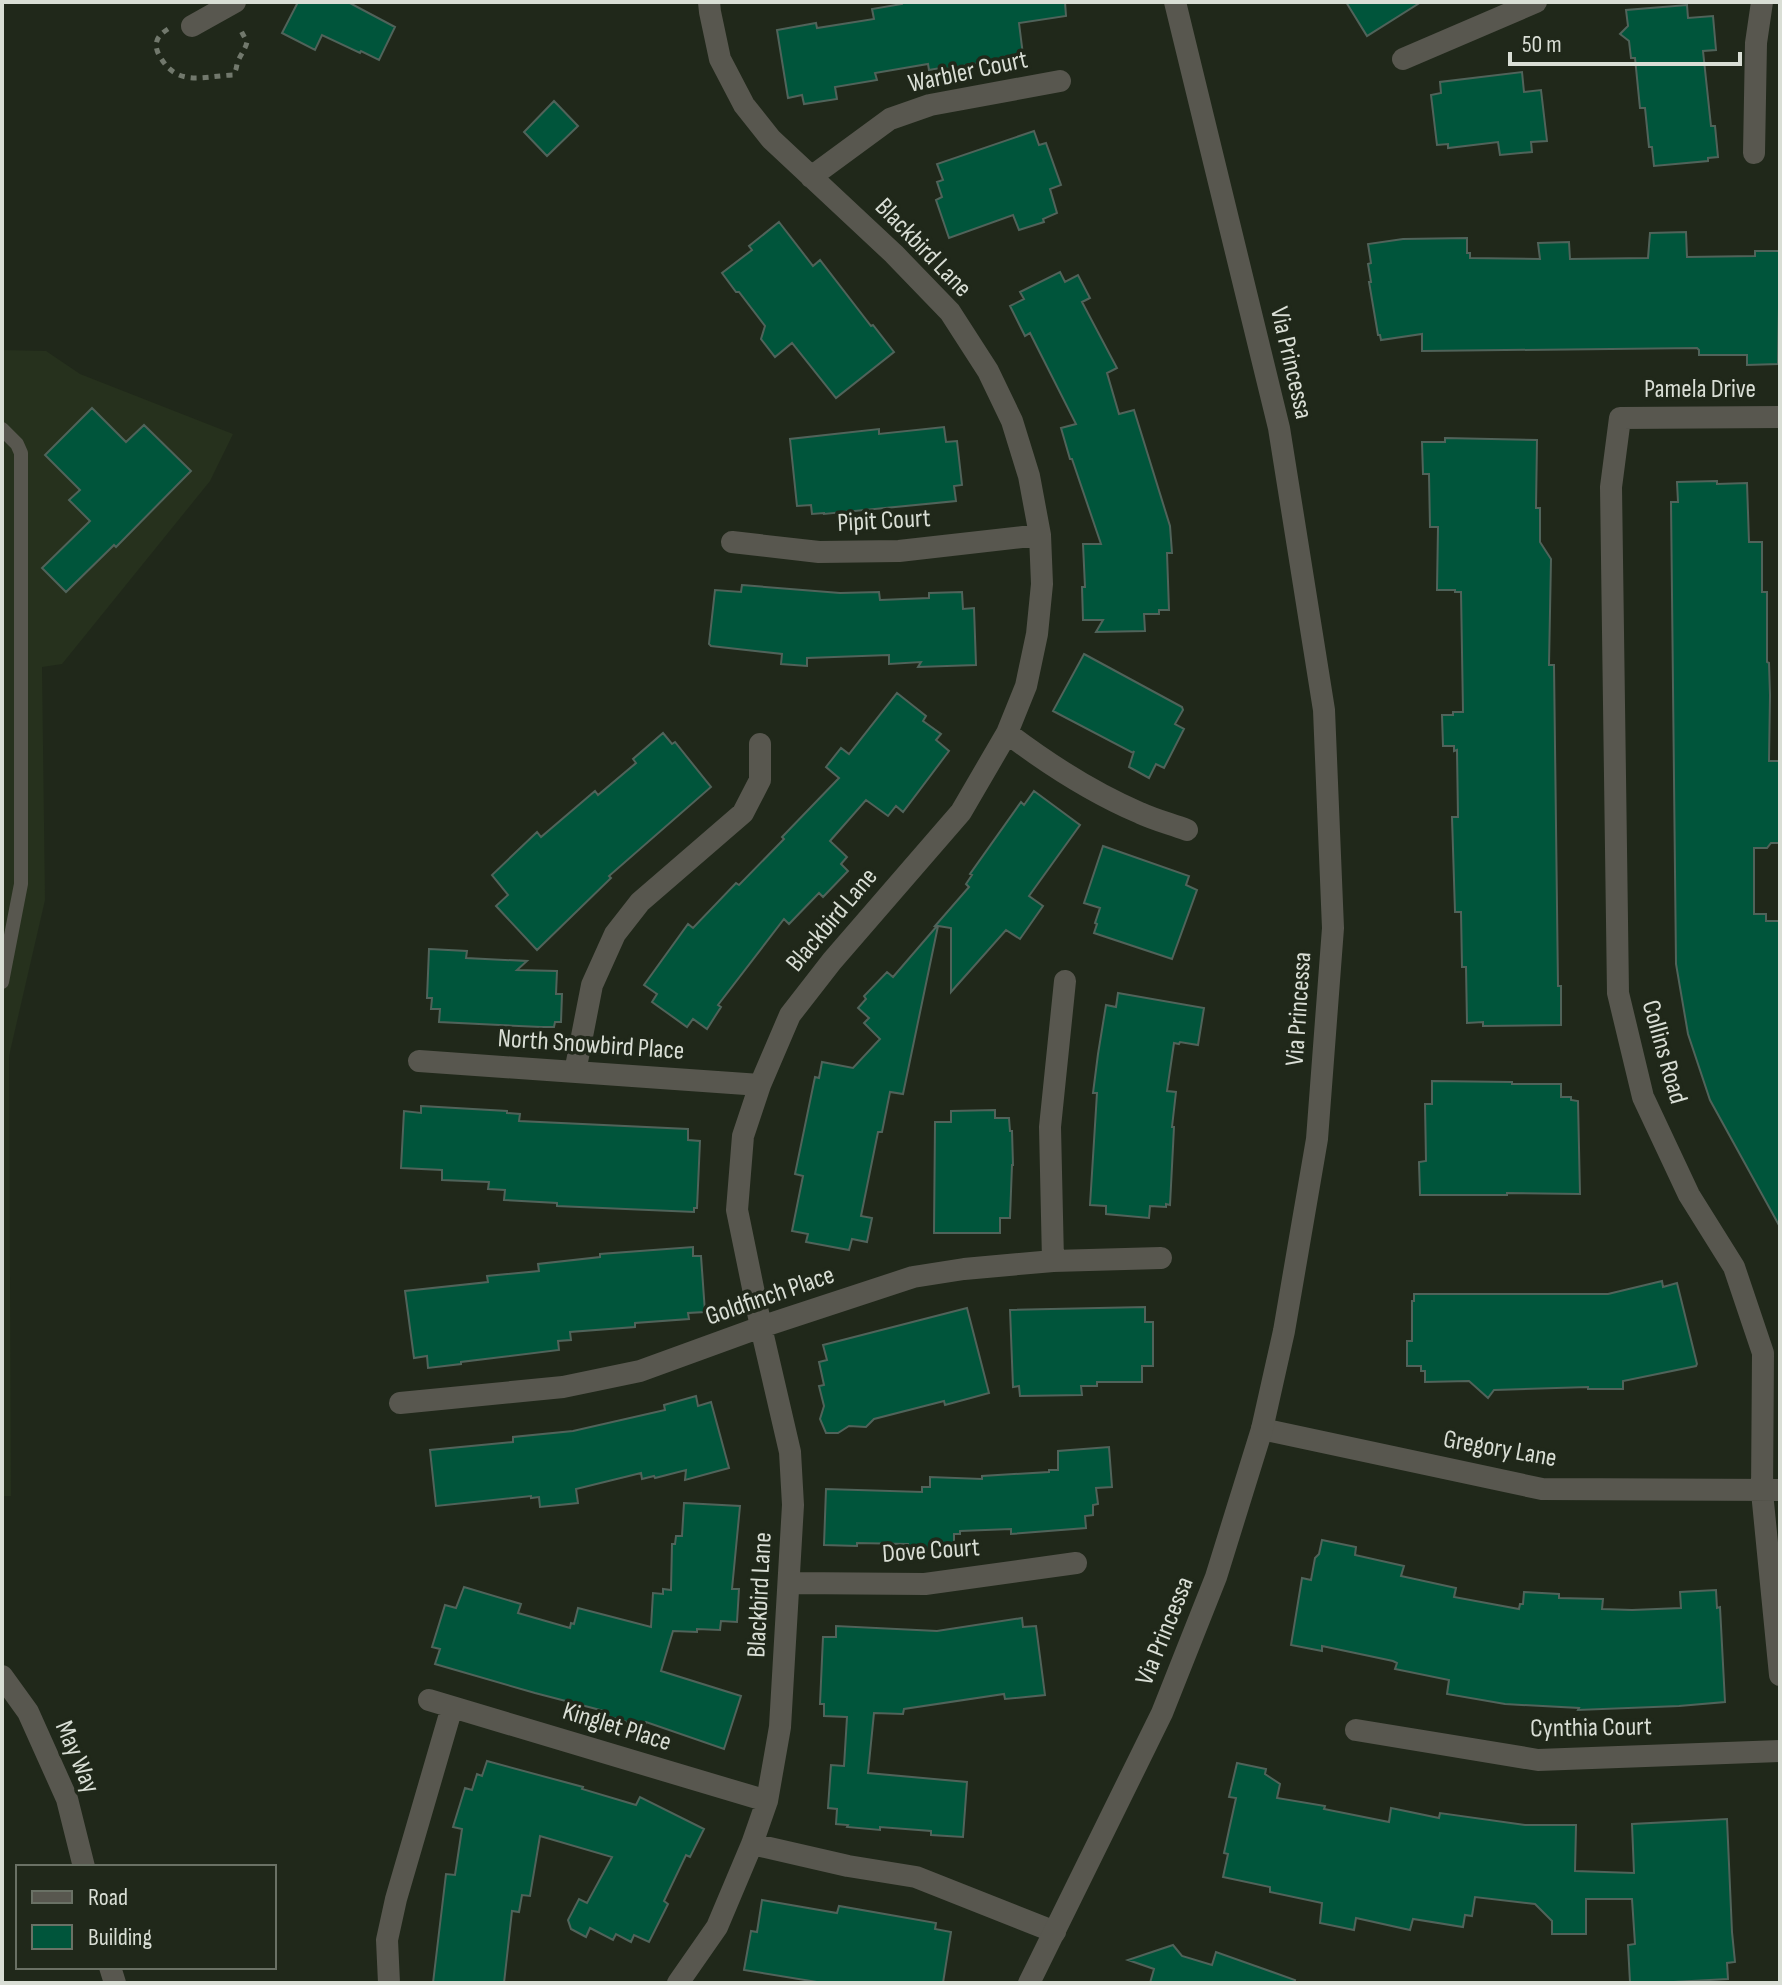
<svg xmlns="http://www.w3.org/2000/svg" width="1782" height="1985" font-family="'Sofia Sans Condensed',sans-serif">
<rect width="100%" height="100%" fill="#20281a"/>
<path fill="#26311d" d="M2 350 46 351 80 374 233 434 210 481 62 664 42 667 45 900 9 1056 11 1496H2Z"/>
<path fill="#00553b" stroke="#50635a" stroke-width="2" d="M298 2H348L395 27 379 60 361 51 360 53 322 35 315 50 282 33Z
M902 2H1065L1066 16 1019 23 1023 55 941 70 940 68 929 70 928 64 875 73 877 80 835 87 837 99 804 104 802 95 788 98 777 30 816 23 817 28 874 19 872 9 902 4Z
M1346 2H1421L1367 36Z
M1687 5 1688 18 1713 16 1716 50 1703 51 1711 126H1715L1718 157 1708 158V161L1654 166 1652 147H1649L1645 108H1640L1635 58H1631L1629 41 1620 34 1628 26 1626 10Z
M1522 72 1524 92 1541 90 1547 141 1531 142 1532 152 1500 155 1498 142 1448 148V144L1437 145 1431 95 1441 93 1440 82Z
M554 101 578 126 547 156 524 132Z
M1034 131 1039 145 1046 143 1061 185 1050 189 1057 213 1043 219 1044 222 1019 230 1013 215 949 238 936 200 942 197 937 182 943 180 937 164Z
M779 222 813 266 820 260 871 326 873 325 894 352 836 398 792 343 775 357 761 339 765 326 739 292H736L722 273 752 250 749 246Z
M1686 232 1687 257 1755 256V251H1780L1778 364 1747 365V355H1699V350L1697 348 1422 351V334L1381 340 1380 335H1378L1369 282H1371L1368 264 1371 263 1368 244 1403 239 1467 238V253H1470V258L1540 259 1538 243 1569 242 1570 259 1648 258 1650 233Z
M1060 272 1065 282 1078 275 1090 298 1082 302 1117 368 1107 373 1119 414 1134 410 1170 526 1172 553H1167L1169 610H1159V614H1144L1145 631 1096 632 1103 620H1083L1082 587H1085L1083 544H1101L1072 459H1070L1061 428 1076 424 1030 333 1025 336 1010 306 1024 299 1020 292Z
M92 408 126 442 144 425 191 471 116 547 114 545 66 592 42 568 90 521 69 500 80 490 45 455Z
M944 427 946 442 957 441 962 485 954 486 956 501 824 514V513L812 514 811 505 797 506 790 439 879 429V434Z
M1445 438 1537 440 1536 508H1540V542L1551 559 1549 665H1554L1558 986H1561V1025L1483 1026V1022L1467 1023 1466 967H1462L1461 912H1455L1452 817H1458L1457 750 1454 751V746H1443L1442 715H1453V712H1463L1461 592H1455V590H1437L1438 527H1430L1429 474H1423L1422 442H1445Z
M1717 481V484L1747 483 1749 542H1762V592H1767V662L1769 663 1770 695 1769 761H1780V843H1771L1767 848H1754V914H1766V921H1780V1227L1710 1100 1688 1034 1676 964 1671 502H1678L1677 482Z
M742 585 840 593 879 592 880 600 929 598V593L962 592 963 609 974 608 976 665 918 667 921 662 889 664V655L807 658V666L781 664 782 654 711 646 709 644 715 590 741 592Z
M1084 654 1182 707 1183 710 1175 724 1184 729 1164 768 1156 764 1149 778 1129 767 1134 751 1133 753 1053 711Z
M897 693 926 716 923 721 941 734 936 740 949 751 903 812 896 806 888 816 866 800 830 841 847 857 841 864 848 871 823 897 819 893 789 924 784 919 718 1005 721 1007 707 1029 693 1019 687 1027 652 1002 657 994 644 985 688 924 693 928 736 883 739 885 784 839 782 837 839 778 826 767 841 748 849 754Z
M663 733 672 744 675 742 711 787 609 876 611 878 537 950 496 906 508 895 492 875 537 832 541 837 595 791 598 795 636 763 633 759Z
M1034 791 1080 825 1029 896 1043 906 1020 939 1006 930 951 992V928L938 926 903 1094 890 1092 882 1132H878L861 1216 872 1218 867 1242 852 1239 849 1250 806 1242 808 1234 792 1231 803 1176 795 1174 815 1077 819 1078 822 1062 853 1068 880 1039 864 1023 869 1018 858 1008 866 999 864 996 887 972 893 977 937 926H935L969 887 966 884 972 875 970 874 1021 802 1024 805Z
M1103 846 1189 876 1186 885 1197 890 1172 959 1094 933 1097 924 1095 923 1100 908 1084 903Z
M429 949 467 951 466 958 527 961 517 970 557 971 556 994H562L561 1022H555L554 1027H541L439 1022 440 1009H431L432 998H427Z
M1118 993 1204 1008 1198 1045 1180 1042 1179 1044 1174 1043 1167 1091 1176 1092 1172 1127H1174L1170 1205 1166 1204V1207L1150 1206 1149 1218 1106 1214V1206L1090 1205 1097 1093H1093L1098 1054 1106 1005 1116 1007Z
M1432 1081 1512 1082V1084H1561V1097H1571V1100L1578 1101 1580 1194 1507 1193V1195H1420L1419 1162 1426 1161 1425 1104H1432Z
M421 1106 507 1111V1113L520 1114 519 1121 688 1129V1140L700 1141 697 1208H694V1212L557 1206V1203L504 1200 505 1190 488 1189 489 1182 442 1180V1170L401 1168 404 1111 421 1113Z
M995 1110V1118H1009L1010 1131H1012L1013 1165H1012L1010 1218H1000V1233H934L935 1122H951V1111Z
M693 1247V1256H701L705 1312 688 1313 689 1319 635 1323V1327L570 1332 571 1340 558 1341 559 1350 461 1362V1364L428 1368 427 1356 414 1358 405 1291 488 1282 487 1276 539 1271 538 1264 600 1257V1254Z
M1662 1281 1663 1287 1677 1283 1697 1364 1696 1366 1623 1381V1389H1588V1387L1494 1390 1488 1398 1469 1381 1425 1382V1371H1421V1366H1407V1341H1412V1301H1414V1294H1608Z
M1145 1307V1322H1153V1366H1142V1382H1097V1386H1081L1082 1395 1020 1396 1019 1386 1013 1387 1010 1310Z
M967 1308 989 1393 945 1405 944 1401 874 1419 866 1427 849 1426 838 1433H826L820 1419 824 1406 819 1386 824 1385 819 1362 827 1360 823 1345Z
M696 1396 698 1406 711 1402 729 1468 685 1480 686 1470 655 1478 654 1476 642 1479 641 1473 576 1489 578 1503 540 1507 539 1497 531 1498V1496L436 1506 430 1450 513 1442V1437L573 1431 665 1410 664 1405Z
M1109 1447 1112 1487 1096 1488 1098 1504 1093 1505V1515L1085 1516 1086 1528 1011 1534V1529L960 1531V1534H954V1549H951V1551L908 1550V1544L857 1543V1546L824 1545 826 1489 922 1492V1487H930V1477L982 1479V1476L1049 1472V1470H1058V1451Z
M684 1503 740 1506 732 1589H739L737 1622 721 1621 720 1630 697 1629V1632L673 1631 661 1671 741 1696 724 1749 646 1722 644 1727 607 1716 608 1712 535 1693 435 1664 440 1649 432 1647 445 1605 456 1608 464 1587 521 1604 518 1613 570 1628 571 1623 574 1624 578 1608 651 1627 653 1593 663 1594V1589L671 1590 672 1544H675L676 1536H682Z
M1322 1540 1356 1547 1355 1555 1404 1566 1401 1576 1456 1588 1454 1597 1519 1609 1520 1604H1523L1524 1592 1559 1594V1598L1603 1599 1602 1609 1632 1610 1681 1608 1680 1592 1716 1590 1717 1608 1720 1607 1725 1702 1679 1706 1578 1710 1579 1708 1505 1704 1447 1694 1449 1680 1395 1669 1397 1663 1393 1661 1322 1646V1651L1291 1645 1302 1578 1311 1580 1315 1558 1319 1554Z
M1022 1618 1023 1627 1036 1626 1045 1695 1005 1699 1004 1694 904 1709 903 1714 874 1713 868 1773 967 1782 963 1837 931 1835V1831L880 1827V1830L847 1827 848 1825 836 1824 837 1809 828 1808 831 1765 844 1766 847 1717 824 1716V1704H820L823 1637H836V1626L937 1631Z
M487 1761 583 1787 582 1789 636 1805 640 1797 704 1829 690 1857 686 1855 664 1901 668 1904 649 1942 634 1935 631 1942 616 1934 613 1940 590 1928 586 1937 571 1929 568 1920 579 1899 587 1903 612 1857 540 1836 530 1896 522 1895 519 1912 512 1911 504 1983H433L446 1874 455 1875 462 1829 453 1827 465 1788 472 1790 477 1774 482 1776Z
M1237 1763 1266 1769 1265 1774 1280 1784 1277 1798 1325 1806 1324 1809 1389 1822 1391 1808 1439 1818 1440 1813 1525 1825H1576L1575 1871 1634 1873 1632 1824 1727 1819 1732 1932 1735 1962 1727 1963 1728 1979 1655 1983 1630 1982 1628 1945 1635 1944 1632 1899H1586V1934H1552V1921L1535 1904 1475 1897 1472 1916 1465 1915 1463 1927 1413 1919 1410 1930 1356 1918 1354 1930 1320 1923 1322 1903 1270 1892V1887L1223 1877 1228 1854 1224 1853 1236 1798 1229 1797Z
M762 1900 837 1913 839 1906 936 1923 935 1929 951 1932 943 1983H823L744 1970 751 1931 757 1932Z
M1173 1945 1182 1956 1212 1965 1216 1952 1295 1980 1294 1983H1150L1154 1969 1128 1960Z"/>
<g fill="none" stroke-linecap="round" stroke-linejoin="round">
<path stroke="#71786c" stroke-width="5" stroke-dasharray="6 6" stroke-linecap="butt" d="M168 29C157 36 153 43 159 55 177 88 202 76 233 75 237 70 236 66 238 61 241 54 245 50 247 42L239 27"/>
<path stroke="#58574f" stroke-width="14" d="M2 429 17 444 21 453V884L2 982"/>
<path stroke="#58574f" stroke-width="22" d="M192 26 235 2
M1403 59 1536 2
M1754 153 1756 43 1762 2
M811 177 890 119 930 105 1060 81
M1780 417 1620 418 1611 487 1618 993 1643 1097 1689 1195 1734 1267 1763 1353 1762 1492 1780 1675
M732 542 819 552 899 551 1040 535
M1007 733C1048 764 1093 793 1140 813 1155 820 1171 824 1187 830
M419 1061 760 1085
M575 1072 592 985 615 934 640 902 743 813 760 780V744
M1053 1261 1050 1127 1065 981
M400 1403 563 1387 640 1371 761 1327 913 1277 964 1269 1053 1261 1161 1258
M1262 1429 1542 1489 1780 1490
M790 1583 925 1584 1076 1563
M2 1676 28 1712 67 1799 84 1867
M429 1700 767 1801
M1356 1730 1538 1760 1780 1751
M752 1844 848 1866 916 1877 1055 1932
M110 1967 115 1983
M389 1983 387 1940 396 1899 452 1707
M678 1983 717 1927 752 1844 767 1801 780 1727 793 1505 790 1452 761 1327 737 1210 743 1136 760 1085 790 1015 832 961 961 812 1007 733 1026 686 1037 634 1042 584 1040 535 1029 476 1012 421 988 371 950 312 894 254 771 139 744 105 720 59 710 12 709 2"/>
<path stroke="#58574f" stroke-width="22" d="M1029 1983 1162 1713 1216 1577 1262 1429 1284 1331 1317 1139 1333 928 1324 710 1279 428 1175 2"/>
</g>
<g text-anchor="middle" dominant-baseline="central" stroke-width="7" stroke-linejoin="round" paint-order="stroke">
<g font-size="26" fill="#d9ded5" stroke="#20281a">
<text transform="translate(968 72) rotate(-12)">Warbler Court</text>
<text transform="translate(923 248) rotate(46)">Blackbird Lane</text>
<text transform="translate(1291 363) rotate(77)">Via Princessa</text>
<text x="1700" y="389">Pamela Drive</text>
<text transform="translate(884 521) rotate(-3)">Pipit Court</text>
<text transform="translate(832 920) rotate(-50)">Blackbird Lane</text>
<text transform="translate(1299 1009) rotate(-86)">Via Princessa</text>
<text transform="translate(591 1045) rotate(4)">North Snowbird Place</text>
<text transform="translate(1664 1052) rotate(74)">Collins Road</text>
<text transform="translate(770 1296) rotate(-19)">Goldfinch Place</text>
<text transform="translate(1500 1449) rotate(10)">Gregory Lane</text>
<text transform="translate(931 1551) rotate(-4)">Dove Court</text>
<text transform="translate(760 1595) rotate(-87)">Blackbird Lane</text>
<text transform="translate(1165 1631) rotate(-68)">Via Princessa</text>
<text transform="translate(617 1727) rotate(17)">Kinglet Place</text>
<text transform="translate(1591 1728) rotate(-1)">Cynthia Court</text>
<text transform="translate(77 1757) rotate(67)">May Way</text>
</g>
</g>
<rect width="1782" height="1985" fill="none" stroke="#d9ded5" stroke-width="8"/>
<rect x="16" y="1865" width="260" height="104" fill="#20281a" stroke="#6a7165" stroke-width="2"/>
<rect x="32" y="1891" width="40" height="12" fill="#58574f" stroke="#6a7165" stroke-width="2"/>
<text x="88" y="1905" font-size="24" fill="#d9ded5">Road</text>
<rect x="32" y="1925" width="40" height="24" fill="#00553b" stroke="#6a7165" stroke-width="2"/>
<text x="88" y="1945" font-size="24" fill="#d9ded5">Building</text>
<path d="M1510 52v12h230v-12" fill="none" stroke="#d9ded5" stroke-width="4"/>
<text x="1522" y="52" font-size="24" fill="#d9ded5" stroke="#20281a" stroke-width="6" paint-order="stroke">50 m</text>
</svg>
